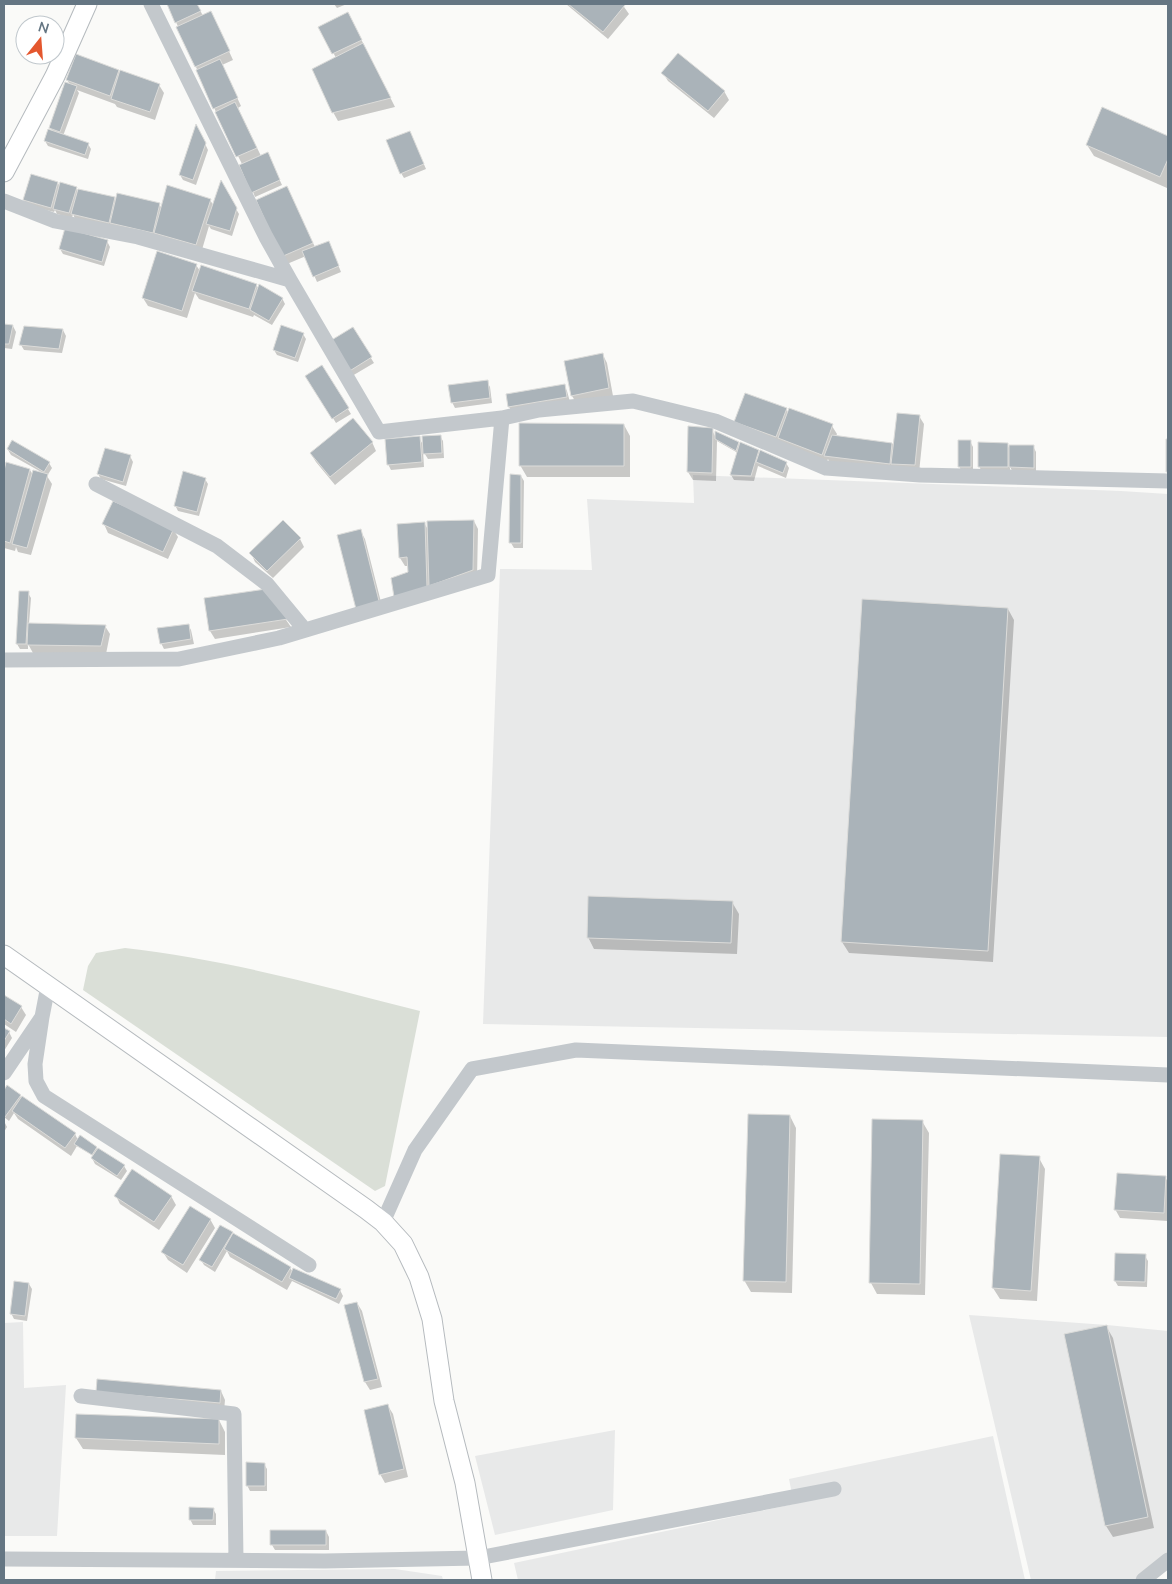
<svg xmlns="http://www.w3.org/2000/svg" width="1172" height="1584" font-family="'Nunito Sans',sans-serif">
<rect width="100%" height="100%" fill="#fafaf8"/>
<path fill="#e8e9e9" d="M693 475 1121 491 1168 494V1037L483 1024 500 569 592 570 587 499 694 503Z
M969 1315 1107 1325 1168 1331V1564L1145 1580H1031Z
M23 1322 24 1388 66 1385 57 1536H4V1323Z
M615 1430 613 1510 495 1535 475 1456Z
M993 1436 1025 1580H518L514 1563 794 1504 789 1479Z
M395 1569 442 1576 443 1580H215L216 1571Z"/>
<path fill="#dadfd7" d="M125 948C225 959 322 986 420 1011L385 1186 375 1191 83 990 88 966 96 953Z"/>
<path fill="#0003" d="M168 4H197L203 16 211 12 233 60 222 65 241 106 238 108 261 156 270 159 282 185 255 197 242 164 216 112Z
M334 4H347L337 8Z
M566 4H622L629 14 608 39Z
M351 19 395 107 338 121 333 112 336 58 320 27Z
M76 56 159 85 164 93 155 120 117 107 115 104 77 90 79 93 63 136 88 144 91 149 88 159 48 146 45 141 53 132 50 127 71 86 67 80Z
M663 73 724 91 729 100 714 118 668 81Z
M1103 109 1168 137V184L1167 188 1094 156 1087 145Z
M197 127 208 150 196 185 183 180 180 175Z
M410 132 426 169 404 178 401 173Z
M58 183 60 187 76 188 78 193 114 198 117 202 159 204 162 209 210 200 214 206 221 183 239 214 232 236 211 229 209 226 201 253 75 219 73 214 72 218 57 214 55 210 54 212 27 205 24 200Z
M287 188 315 247H331L341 272 317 282 306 256 287 264 283 256Z
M107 241 110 247 104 266 63 254 60 249Z
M196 265 200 271 256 285 259 289 282 298 285 304 272 325 254 315 253 317 199 299 195 293 187 318 148 306 143 298Z
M4 325 13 326 16 332 12 349 4 348Z
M353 329 374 363 352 376 332 342Z
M63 330 66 336 62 353 24 350 21 345Z
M303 334 306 339 298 362 277 355 274 350Z
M603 355 607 363 613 396 577 404 572 396 565 362Z
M322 367 351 414 336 423 307 376Z
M487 382 490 387 492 403 455 408 452 402Z
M564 385 567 391 570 402 512 412 509 407Z
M786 409 788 414 790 409 832 426 837 434 836 436 894 444 919 416 924 424 919 473 830 464 828 459 826 463 740 430Z
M624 425 630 436V477H527L520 465Z
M689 427 712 430 716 438 739 443 740 446 741 444 786 463 789 468 786 478 758 466 754 481 734 480 731 475 738 453 717 441 716 481 693 480 688 472Z
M440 436 443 441 444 458 428 459 423 451 424 467 391 470 388 464 419 438 424 446Z
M970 441 973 447V472H962L959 466Z
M372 442 376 451 335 485 316 462 311 454Z
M1007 444 1010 450 1033 446 1036 452V473L1013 472 1010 467V472H982L979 466Z
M8 450 49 463 52 468 47 476 52 484 31 555 18 552 16 547 15 551 4 548V476L7 464 30 470 33 475 43 473 11 455Z
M130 456 133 462 126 486 101 479 98 474Z
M521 476 524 481 523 548H514L511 543Z
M205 479 208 484 199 516 178 511 175 505Z
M474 521 478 529 477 578 431 595 409 573V566H405L400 558 424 523 429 531Z
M104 524 173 529 178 537 168 559 108 533Z
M360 530 365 539 383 610 338 536Z
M300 539 304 547 273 578 255 562 251 553Z
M266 591 291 627 215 639 210 631Z
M28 593 31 598 29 624 105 626 110 634 106 654 33 653 28 644V649H20L17 644Z
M1008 609 1014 620 993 962 849 953 842 942Z
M188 625 191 630 194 644 164 649 161 643Z
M732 902 739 914 737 954 594 949 588 937Z
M4 997 21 1007 26 1015 16 1032 4 1024Z
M4 1029 9 1032 12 1038 4 1051Z
M7 1087 20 1096 22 1099 75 1134 78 1140 96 1148 98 1150 124 1166 127 1171 121 1180 95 1164 92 1158 94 1156 77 1146 71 1156 18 1119 14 1113 9 1121 4 1117V1092Z
M790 1116 796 1128 792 1293 751 1292 744 1280Z
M4 1121 7 1127 4 1132Z
M922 1121 929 1133 925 1295 877 1294 871 1283Z
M1039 1158 1045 1169 1037 1301 1000 1299 993 1288Z
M1165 1177 1168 1182V1221L1120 1218 1115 1209Z
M116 1196H171L176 1205 159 1230 120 1204Z
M210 1219 215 1228 187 1273 168 1260 163 1252Z
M232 1233 233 1235 290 1268 293 1272 340 1290 343 1296 339 1304 292 1281 287 1290 230 1257 227 1251 215 1272 204 1265 201 1260Z
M1145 1256 1148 1261 1147 1287 1118 1286 1115 1281Z
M29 1284 32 1289 27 1321 14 1319 11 1313Z
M357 1303 362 1311 382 1387 370 1390 365 1382Z
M1106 1326 1113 1338 1154 1528 1113 1537 1106 1526 1065 1335Z
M221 1391 225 1400 224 1411 102 1400Z
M388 1406 393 1414 408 1477 385 1483 380 1474Z
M219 1420 225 1432V1455L83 1449 76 1438Z
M264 1464 267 1469V1491H250L247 1485Z
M213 1509 216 1514V1525H193L190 1519Z
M272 1531H326L329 1537V1550H275L272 1545Z"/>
<path fill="#aab3b9" stroke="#dcdcda" d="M167 4H197L201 11 175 23Z
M568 4H623L625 5 603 32Z
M211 11 230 51 195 67 176 27Z
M348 12 362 40 332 54 318 27Z
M363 43 391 98 332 113 312 69Z
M678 53 725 91 708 111 661 73Z
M76 54 119 70 110 96 66 80Z
M220 59 238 98 213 109 196 70Z
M120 70 160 84 150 112 111 99Z
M65 82 77 86 60 132 49 128Z
M235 102 257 148 236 157 215 112Z
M1102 107 1168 136V159L1160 177 1086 145Z
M196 124 206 143 193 180 179 175Z
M48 129 89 143 85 155 44 141Z
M410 131 424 164 400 174 386 140Z
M268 152 280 180 251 193 239 165Z
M31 174 58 182 51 208 23 200Z
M221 180 237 208 230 231 206 224Z
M60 182 77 187 69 213 53 209Z
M167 185 211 199 196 245 154 233Z
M287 186 313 243 281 257 256 200Z
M78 189 115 197 109 223 71 214Z
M117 193 160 203 153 233 110 223Z
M65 228 108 240 102 262 59 249Z
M329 241 339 266 313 277 302 251Z
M157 251 197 264 182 311 142 298Z
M201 265 257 284 249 309 192 291Z
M259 284 283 298 269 321 250 310Z
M4 324 13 325 9 344H4Z
M281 325 304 333 295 358 273 350Z
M24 326 63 329 59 349 19 345Z
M353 327 372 357 348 372 330 341Z
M603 353 609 388 571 396 564 361Z
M322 365 349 408 332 419 305 376Z
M488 380 490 398 451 403 448 385Z
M565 384 567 397 508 407 506 394Z
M745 393 787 408 776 437 734 422Z
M789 408 833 424 822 455 778 438Z
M897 413 920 415 915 465 891 464Z
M353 418 373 442 330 477 310 453Z
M519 423 624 424V466H519Z
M688 426 713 428 712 473 687 472Z
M715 431 739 442 736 451 715 439Z
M441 435 442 453 423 454 422 436Z
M832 435 892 443 890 464 824 456Z
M420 436 422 462 387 465 385 439Z
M1166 439H1168V472H1166Z
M12 440 50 462 44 472 7 449Z
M958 440H971V467H958Z
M740 442 759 450 751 476 730 475Z
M978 442 1008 443V467H978Z
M1009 445H1034V468L1009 467Z
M105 448 131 455 123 482 97 474Z
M760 450 787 462 783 473 756 462Z
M6 462 30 469 10 543 4 541V471Z
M33 470 48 474 27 548 12 544Z
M183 471 206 478 197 512 174 506Z
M510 474 521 475V543H509Z
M113 501 174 528 163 552 102 524Z
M283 520 301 538 267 571 249 553Z
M474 520 473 570 429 586 427 521Z
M425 522 427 587 394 597 391 578 408 572 407 557 399 558 397 524Z
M361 529 379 601 356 609 337 535Z
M266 589 288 619 209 631 204 598Z
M19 591H29L26 644H16Z
M862 599 1008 608 988 951 841 942Z
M28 623 106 625 101 646 27 645Z
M189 624 191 639 160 644 157 628Z
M588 896 733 901 731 943 587 938Z
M4 995 22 1006 11 1024 4 1019Z
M4 1028 10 1031 4 1041Z
M7 1085 21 1095 5 1117 4 1115V1090Z
M22 1096 76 1133 65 1148 12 1111Z
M748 1114 790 1115 786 1282 743 1281Z
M872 1119 923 1120 920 1284 869 1283Z
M80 1135 97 1147 92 1155 74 1144Z
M98 1148 125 1165 117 1176 91 1158Z
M1000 1154 1040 1156 1031 1291 992 1288Z
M132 1169 172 1196 154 1222 114 1196Z
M1117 1173 1166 1176 1164 1213 1114 1210Z
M190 1206 211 1219 183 1265 161 1252Z
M220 1225 233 1232 212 1267 199 1260Z
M233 1233 291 1267 282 1282 224 1249Z
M1115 1253 1146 1254 1145 1282 1114 1281Z
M293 1268 341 1289 336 1299 289 1278Z
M14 1281 29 1283 25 1316 10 1314Z
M357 1302 378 1379 364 1382 344 1305Z
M1107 1325 1148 1517 1105 1526 1064 1334Z
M97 1379 221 1390 220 1403 96 1392Z
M388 1404 404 1469 379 1475 364 1410Z
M76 1414 219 1419V1444L75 1438Z
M246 1462 265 1463V1486H246Z
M189 1507 214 1508 213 1520H189Z
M270 1530H326V1545H270Z"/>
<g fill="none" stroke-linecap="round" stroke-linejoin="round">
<g stroke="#b5babe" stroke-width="21">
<path id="major" d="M4 172 55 76 87 4
M4 955 366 1209 383 1222 403 1244 419 1277 432 1319 444 1401 465 1483 482 1580"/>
</g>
<path stroke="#c3c8cc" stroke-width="15" d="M151 4 266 237 290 280 379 432 502 418 539 410 633 401 715 421 826 468 920 475 1168 481
M4 201 55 221 138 237 290 280
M96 484 217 546 267 584 305 630
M4 660 179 659 279 638 488 575 502 418
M42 1017 35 1064 36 1081 44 1096 309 1265
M4 1073 42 1017 48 986
M383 1222 415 1150 472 1069 576 1050 1168 1075
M81 1396 234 1414 236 1560
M4 1559 325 1561 478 1558 834 1489
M1143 1580 1168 1560"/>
<use href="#major" stroke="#fff" stroke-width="19"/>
</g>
<rect width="1172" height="1584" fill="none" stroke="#657683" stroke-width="10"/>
<g transform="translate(40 40) rotate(17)"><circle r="24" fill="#ffffff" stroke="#c1c8cd"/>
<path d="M0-4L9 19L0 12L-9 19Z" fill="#e4572e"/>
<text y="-8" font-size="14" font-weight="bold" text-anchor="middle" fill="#657683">N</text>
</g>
</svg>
